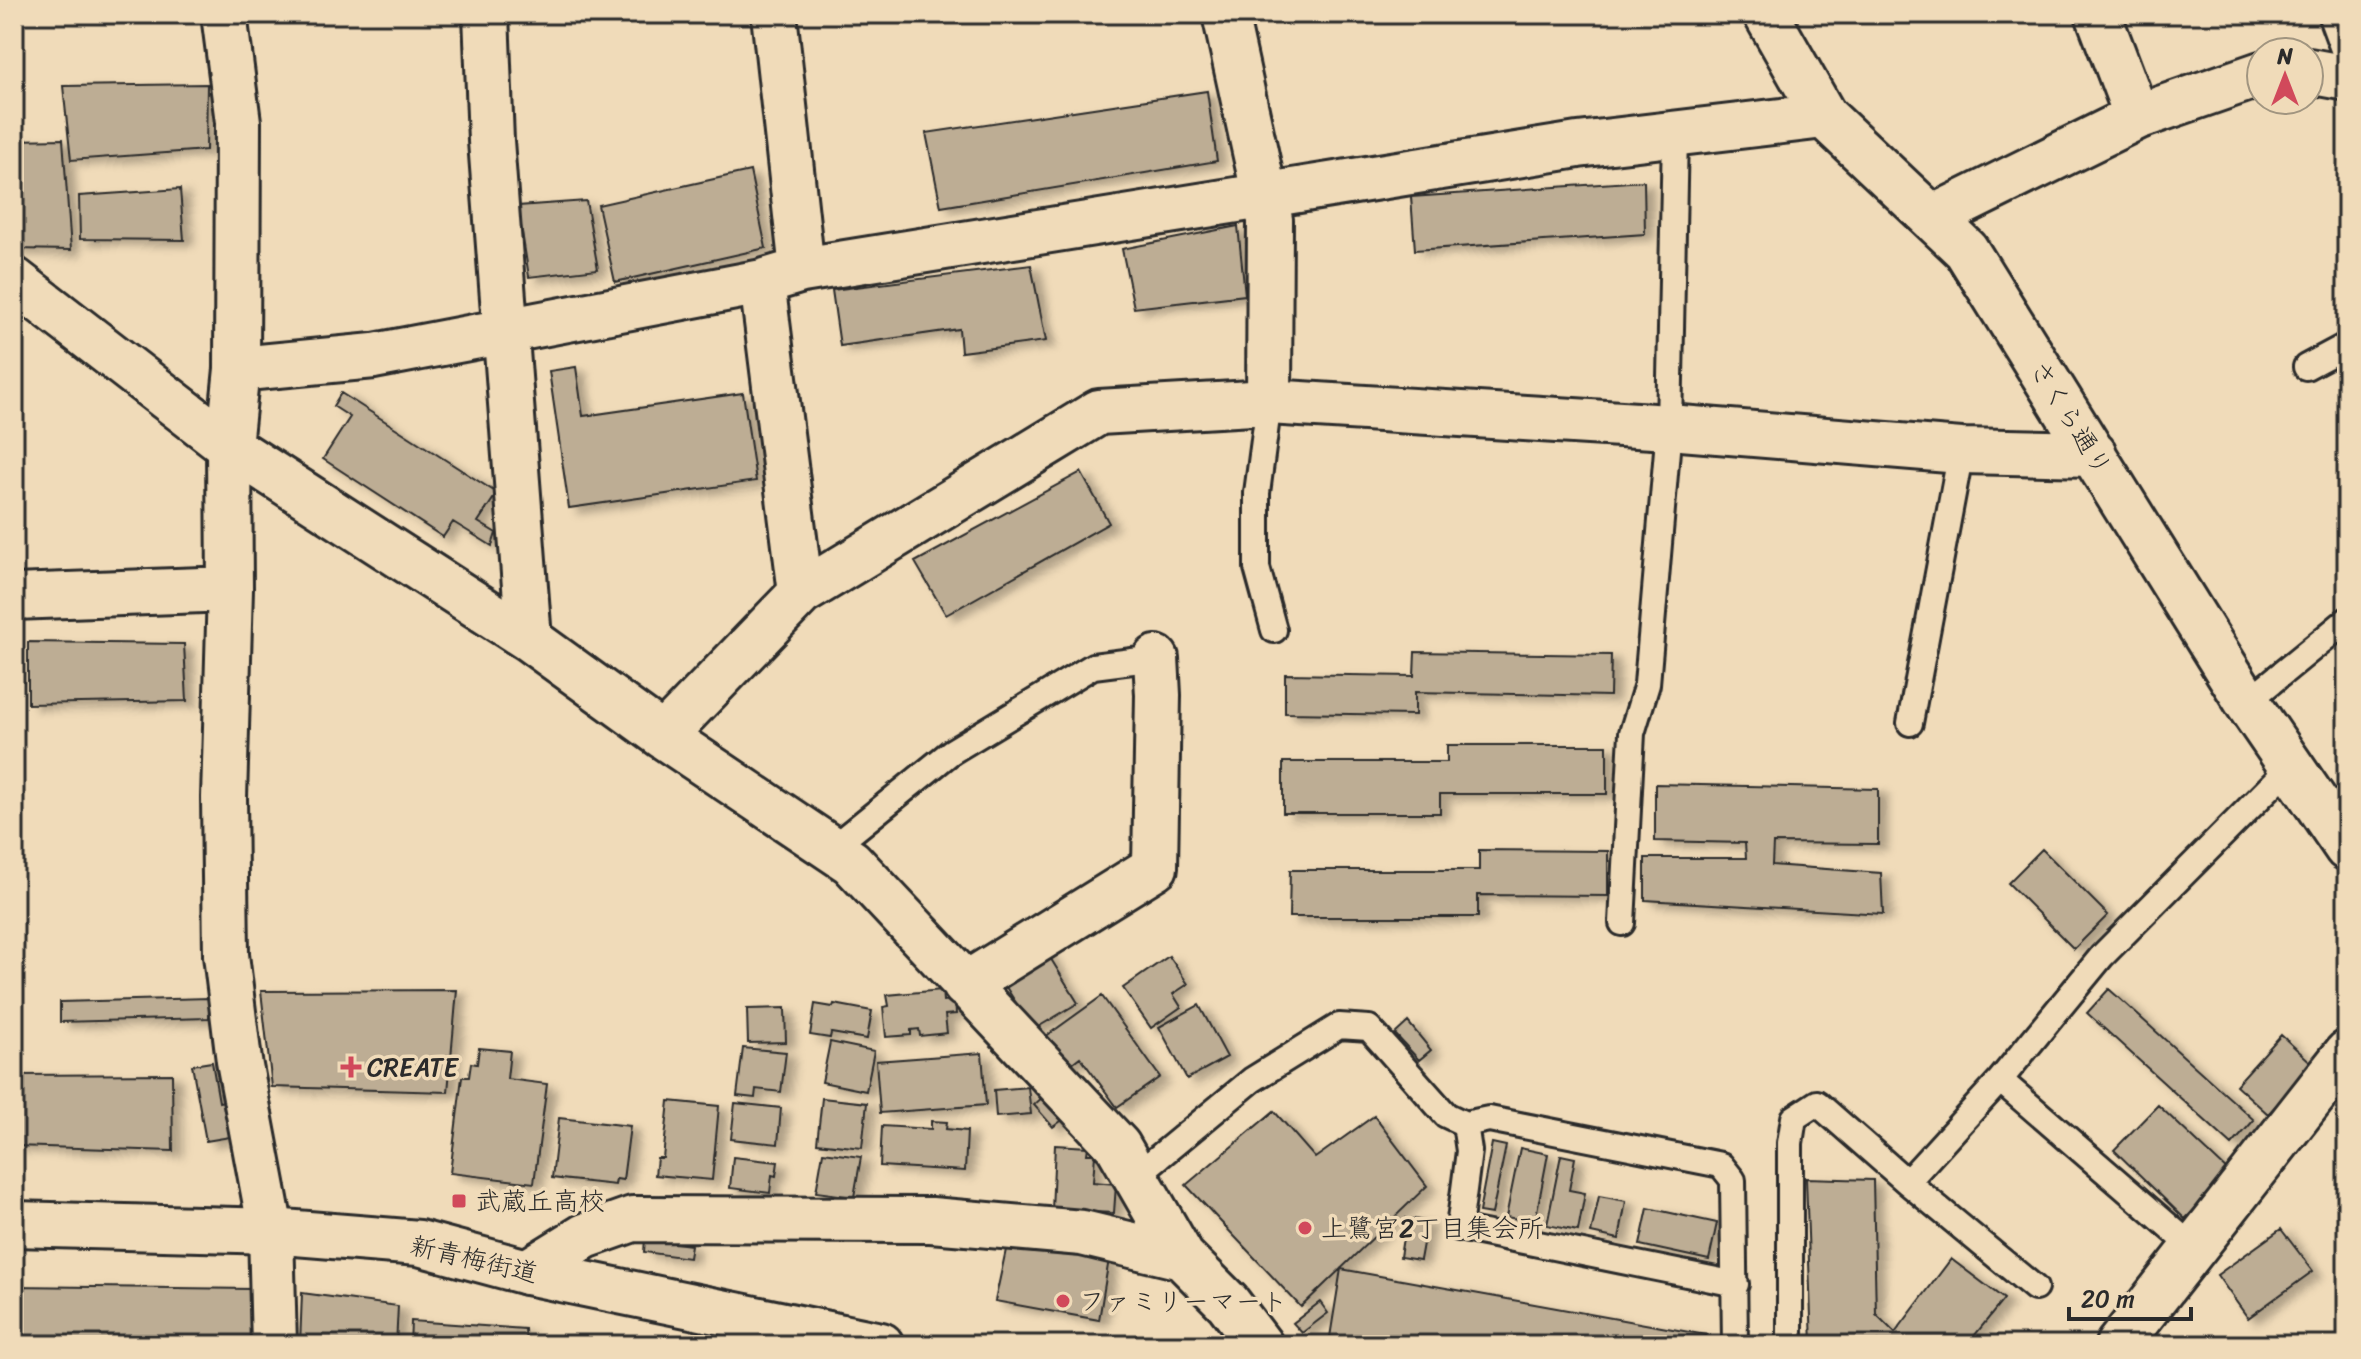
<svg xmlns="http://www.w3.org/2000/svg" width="2361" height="1359" font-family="Sriracha,'Klee One',sans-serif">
<defs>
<filter id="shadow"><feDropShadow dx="9" dy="5" stdDeviation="4" flood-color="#0004"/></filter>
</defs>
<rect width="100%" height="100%" fill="#f0dbb9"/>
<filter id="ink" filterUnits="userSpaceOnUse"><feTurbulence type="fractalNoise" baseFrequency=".0125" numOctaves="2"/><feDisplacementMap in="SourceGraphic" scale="16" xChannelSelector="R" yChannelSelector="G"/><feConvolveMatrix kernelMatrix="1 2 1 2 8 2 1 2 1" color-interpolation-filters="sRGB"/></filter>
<g filter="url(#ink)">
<path fill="#bdad94" stroke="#2b2b2b" stroke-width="2" filter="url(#shadow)" d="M207 84 206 150 71 160 63 86Z
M1207 91 1217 161 941 207 926 133Z
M63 139 71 250 14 249V140Z
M750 171 766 248 615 282 598 205Z
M1644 181 1645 234 1415 250 1411 197Z
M180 189 184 240 80 239 79 196Z
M586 201 598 269 529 277 518 206Z
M1238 226 1245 295 1134 308 1122 249Z
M1031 265 1046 341 961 352 959 329 840 346 832 290Z
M576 367 583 416 743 393 756 481 569 508 549 371Z
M341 393 497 493 478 522 496 533 492 546 453 522 443 537 323 459 350 417 333 406Z
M1081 472 1109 523 946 615 915 562Z
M28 642 184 644 187 701 28 704Z
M1415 652 1611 655 1610 696 1415 692V715L1285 713V674L1414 676Z
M1447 745H1607V794H1440V813H1283V762H1447Z
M1655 784 1878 789V844L1773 843 1772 865 1881 873 1883 914 1645 900V858H1746L1745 843 1655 841Z
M2042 849 2108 915 2074 949 2008 883Z
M1479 850 1608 851V896L1478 895V917H1289L1290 870H1479Z
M1046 951 1078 1003 1033 1030 1001 979Z
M1169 956 1188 984 1173 994 1181 1007 1151 1028 1123 988Z
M2109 989 2254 1120 2232 1145 2087 1013Z
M457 990 448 1092 272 1087 261 991Z
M942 990 943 1001 955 1000 956 1014 945 1015 947 1033 920 1036 919 1029 911 1030V1035L886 1037 883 1007 889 1006 887 995Z
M1102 996 1160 1077 1117 1107 1080 1057 1067 1067 1045 1037Z
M209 998V1018L60 1022V1002Z
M815 1004 833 1007 834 1004 872 1011 867 1039 831 1033 830 1038 810 1035Z
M1199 1005 1227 1057 1187 1079 1159 1027Z
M785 1008 786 1042 748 1043 747 1009Z
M1408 1022 1431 1050 1419 1060 1395 1034Z
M2281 1035 2314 1065 2268 1114 2236 1085Z
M830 1042 874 1051 866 1091 822 1082Z
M479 1048 510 1051 507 1079 547 1084 534 1183 450 1173 462 1077H469L471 1063 477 1064Z
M743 1048 786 1052 781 1092 756 1089 755 1098 737 1096Z
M982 1053 986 1105 880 1113 876 1061Z
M212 1062 219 1102 224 1101 230 1137 206 1141 192 1065Z
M172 1074 173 1151 14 1146V1075Z
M1028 1087 1031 1114 996 1117 994 1090Z
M1045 1095 1065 1118 1053 1127 1034 1105Z
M822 1098 867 1103 862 1148 817 1143Z
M669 1101 719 1106 712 1180 655 1175 657 1158H663Z
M735 1103 781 1108 778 1144 731 1139Z
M2158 1105 2230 1173 2185 1219 2114 1150Z
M1274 1111 1315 1158 1374 1116 1427 1186 1301 1307 1186 1185Z
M559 1118 630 1126 623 1180 616 1179 615 1185 552 1178Z
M931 1121 947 1122 946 1129 967 1131 965 1171 880 1166 882 1126 931 1129Z
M1492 1143 1506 1146 1492 1214 1479 1212Z
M1055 1145 1088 1147 1087 1154H1095L1093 1182 1116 1184 1114 1213 1052 1210Z
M1520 1148 1548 1154 1535 1222 1506 1217Z
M823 1152 861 1157 854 1197 816 1192Z
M1561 1155 1575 1158 1569 1190 1585 1193 1578 1231 1547 1225Z
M733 1157 778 1162 776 1176 772 1175 770 1193 730 1188Z
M1806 1178 1873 1180 1876 1314 1895 1333 1951 1259 2004 1299 1967 1345H1884L1879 1341 1878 1345H1812Z
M1599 1196 1626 1201 1619 1239 1591 1233Z
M1648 1208 1717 1223 1709 1260 1640 1245Z
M1406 1218 1427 1221 1420 1260 1400 1257Z
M2281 1229 2313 1271 2248 1318 2217 1275Z
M645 1239 691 1245 689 1258 644 1252Z
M1007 1245 1109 1259 1099 1320 995 1301Z
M1341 1269 1706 1335 1704 1345H1370L1330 1337Z
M14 1286 252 1289V1345H14Z
M302 1293 398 1306 396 1345H300Z
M1320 1302 1328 1313 1302 1333 1293 1323Z
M411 1321 525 1329 526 1345H410Z"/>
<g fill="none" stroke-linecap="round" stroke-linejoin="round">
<g stroke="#2b2b2b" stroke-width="30">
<path id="service" d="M2330 14 2347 60
M2306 367 2347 345
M1269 402 1257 493V568L1274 630
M2247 702 2347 620
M1910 723 1961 451
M831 849 951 752 1093 666 1156 658
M1622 923 1632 733 1647 684 1669 427 1675 133
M2000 1080 2195 1249
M1137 1175 1252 1080 1339 1026 1369 1028 1446 1115 1465 1124
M1907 1182 2000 1080 2102 956 2291 766
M1735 1345 1733 1180 1721 1165 1489 1119 1465 1124 1469 1151 1459 1228 1736 1284
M1790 1345V1143L1794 1118 1817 1103 1907 1182 2035 1288"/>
</g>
<g stroke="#2b2b2b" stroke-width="50">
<path id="minor" d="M224 14 238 122 237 369 229 446 230 589 224 798 226 955 239 1061 271 1231 274 1345
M486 14 491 141 529 639
M774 14 802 270
M1225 14 1270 220 1269 402
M1766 14 1824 116 1966 250 2247 702 2347 848
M2098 14 2137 117
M2309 71 2347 78
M1932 218 2137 117 2261 74
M14 280 229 446 529 639 663 736 851 862 1118 1146 1182 1257 1228 1303 1260 1345
M762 282 801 593
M237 369 374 356 762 282 802 270 1578 145 1824 116
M14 597 230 589
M663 736 801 593 1099 412 1269 402 1669 427 1961 451 2094 454
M965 985 1155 867 1158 695 1156 658
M527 1272 585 1236 633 1219 931 1220 1082 1233 1182 1257
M2118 1345 2347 1053"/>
</g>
<g stroke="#2b2b2b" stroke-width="50">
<path id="secondary" d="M14 1224 271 1231 419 1243 527 1272 881 1345"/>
</g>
<use href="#service" stroke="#f0dbb9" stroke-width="24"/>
<use href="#minor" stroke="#f0dbb9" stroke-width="44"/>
<use href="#secondary" stroke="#f0dbb9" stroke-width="44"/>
</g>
</g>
<g fill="#d1495b" stroke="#f0dbb9" stroke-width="3">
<path d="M347 1055h8v8h8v8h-8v8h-8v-8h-8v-8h8z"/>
<rect x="451" y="1193" width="16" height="16" rx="4"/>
<circle cx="1305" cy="1228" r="8"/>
<circle cx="1063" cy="1301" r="8"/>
</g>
<g text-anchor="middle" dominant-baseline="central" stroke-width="7" stroke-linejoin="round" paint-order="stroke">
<g font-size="26" fill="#2b2b2b" stroke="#f0dbb9">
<text transform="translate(2071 418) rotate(58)">さくら通り</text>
<text transform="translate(474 1259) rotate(13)">新青梅街道</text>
</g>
<g font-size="26" fill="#2b2b2b" stroke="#f0dbb9" text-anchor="start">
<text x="367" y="1067">CREATE</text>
<text x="475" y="1201">武蔵丘高校</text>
<text x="1321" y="1228">上鷺宮2丁目集会所</text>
<text x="1079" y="1301">ファミリーマート</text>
</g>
</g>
<rect width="2361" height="1359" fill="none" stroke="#f0dbb9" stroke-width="48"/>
<rect x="24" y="24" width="2313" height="1311" fill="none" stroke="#2b2b2b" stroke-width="3" filter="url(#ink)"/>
<g transform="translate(2285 76)"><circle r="38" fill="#f0dbb9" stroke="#a19580" stroke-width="2"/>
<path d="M0-6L14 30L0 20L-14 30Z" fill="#d1495b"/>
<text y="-12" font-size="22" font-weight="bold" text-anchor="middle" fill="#2b2b2b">N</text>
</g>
<path d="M2069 1307v12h122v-12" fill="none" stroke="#2b2b2b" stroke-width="4"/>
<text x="2081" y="1307" font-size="24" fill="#2b2b2b" stroke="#f0dbb9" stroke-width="6" paint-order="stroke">20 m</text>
</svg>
